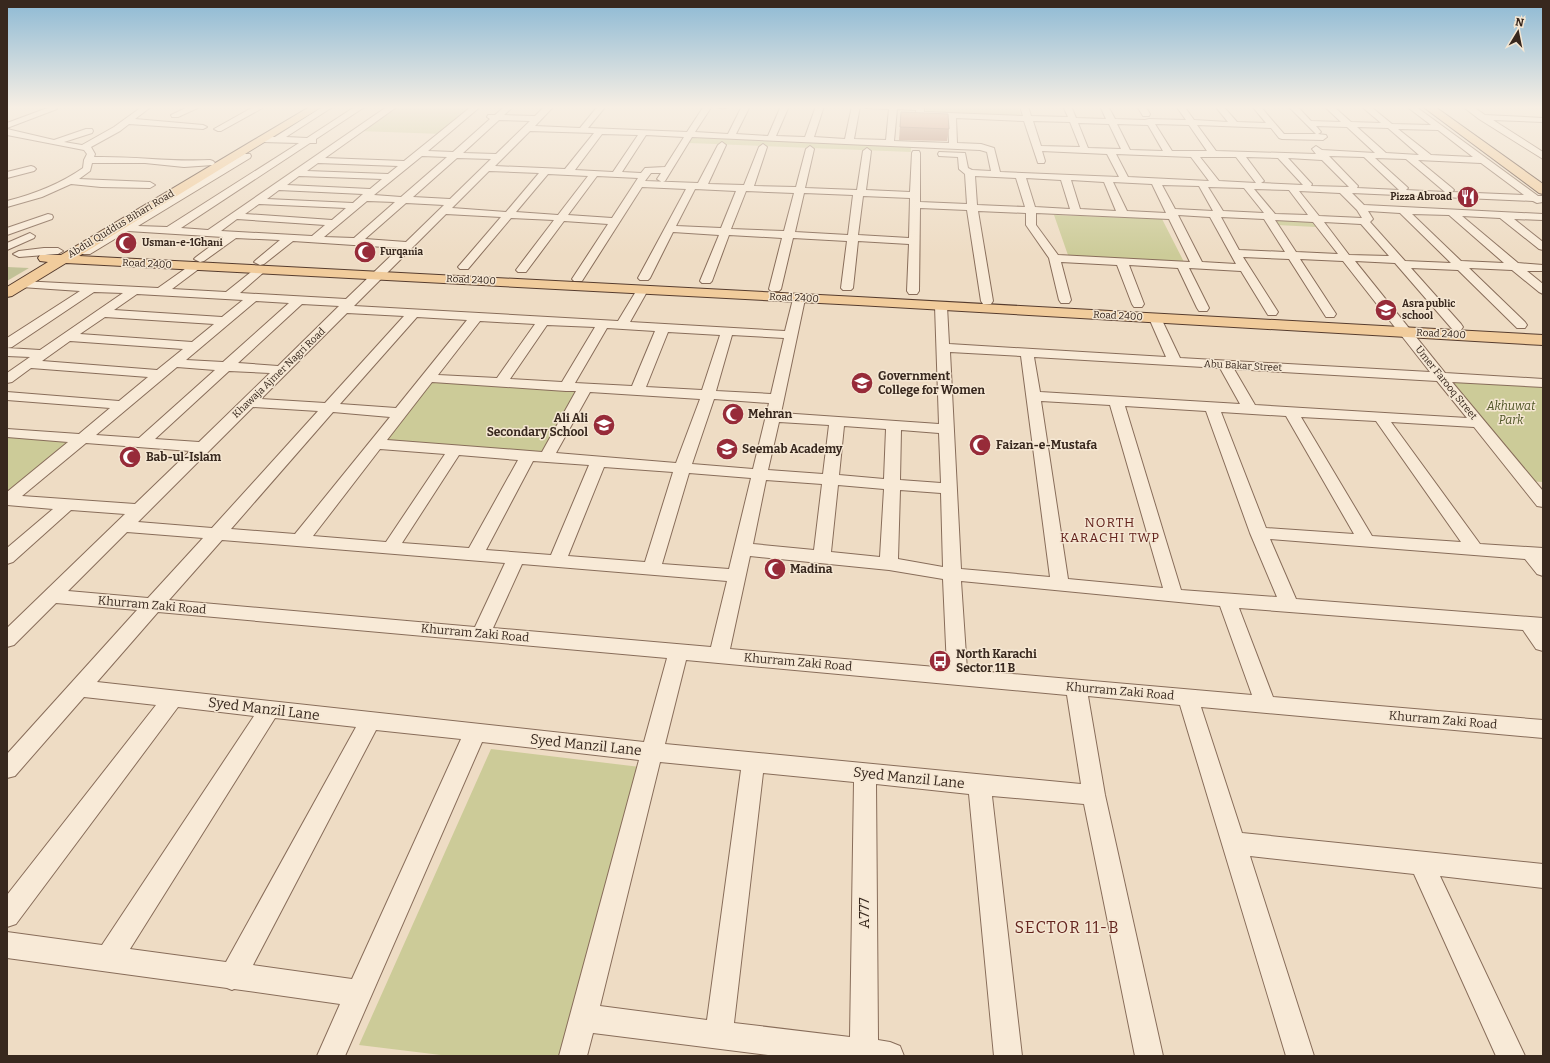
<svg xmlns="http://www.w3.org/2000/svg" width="1550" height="1063" font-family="Bitter,serif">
<rect width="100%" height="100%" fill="#eedcc4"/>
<path fill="#cccb98" d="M395 106H477L442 134 359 131Z
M926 106H1018L1021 116 926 112Z
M693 136 911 146V152L689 143Z
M1054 215 1162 219 1184 262 1069 258Z
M1272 218 1310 220 1316 227 1277 225Z
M1441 377 1543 383V482L1526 481Z
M427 378 585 388 546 458 376 444Z
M7 433 81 438 7 500Z
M491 749 640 767 564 1056H449L359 1045Z"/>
<path fill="#c1c197" d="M7 267 29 268 7 281Z"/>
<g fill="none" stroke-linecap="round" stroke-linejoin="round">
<g stroke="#886d5a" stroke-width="2">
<path id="minor" d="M143 106H152L135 119 203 125 207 127 203 129 129 124 120 131 91 147 95 154 94 157C133 156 171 162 210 160L213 161 215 163 213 165 184 167 145 163H92L90 171 79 179 150 182 155 185 150 188 101 187 71 184 42 197 7 207V201C34 194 60 184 83 168L84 160 87 154 84 150 7 135V129L54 140 86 129H92L93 131 92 133 64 142 82 145 114 127Z
M190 106H202L178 117H172L171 115Z
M255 106H266L221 131H218L214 129Z
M324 106H334L286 137 307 138 356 106H366L316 139V143H310L181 228 208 230 388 106H398L325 158 404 161 472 106H481L428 151 453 152 490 119 487 117 488 115H495L505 106H514L504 115 535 116 545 106H554L535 126 580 128 598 106H606L588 128 687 132 704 106H712L695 132 728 134 742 106H750L736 134 768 136 781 106H789L776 136 805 137 816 106H824L814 137 845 139 852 106H860L854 139 886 140 889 109 866 108 862 106H924V112L1023 116 1020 106H1028L1031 116 1068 117 1063 106H1071L1076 118 1106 119 1100 106H1108L1115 119 1145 120 1149 119 1186 120 1176 106H1184L1194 120 1228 122 1215 106H1223L1237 122 1266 123 1252 106H1260L1284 134H1316L1288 106H1297L1311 121 1341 122 1324 106H1333L1351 122 1381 123 1361 106H1370L1392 124 1431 125 1406 106H1415L1538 196H1543V202L1537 203 1533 201 1352 193 1364 205 1543 214V220L1514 219 1543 242V250L1539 249 1500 218 1462 216 1518 263 1543 265V271H1527L1543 284V294L1539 292 1512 270 1469 268 1525 322 1527 325 1525 328H1517L1458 270 1411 268 1461 324 1463 327 1461 330H1453L1395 263 1355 261 1445 373 1543 379V387L1452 382 1543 491V507L1537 506 1474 427 1391 422 1480 544 1543 548V576L1537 574 1525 559 1270 539 1296 599 1543 618V651L1536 649 1523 630 1239 608 1273 697 1543 720V738L1201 707 1242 833 1543 864V888L1440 876 1525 1056H1496L1414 874 1250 856 1314 1056H1286L1180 705 1088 696 1105 795 1163 1056H1135L1084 804 992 796 1022 1056H994L969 794 876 784 878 1040 890 1042 900 1046 904 1056H776L593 1033 587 1056H559L639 760 482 742 345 1056H317L340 1004 234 989 232 990 227 988 7 958V932L102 945 254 716 178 707 16 924 7 927V895L156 705 84 697 15 776 7 778V754L137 610 56 603 14 645 7 647V628L125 514 71 510 13 562 7 564V548L53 509 7 505V492L68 442 7 437V429L79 434 110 408 7 400V392L119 401 148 377 31 368 12 382 7 383V373L30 357 7 356V348L40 350 123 293 94 292 12 347 7 348V338L80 291 21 287 17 286 15 284 17 282 21 281 158 288 192 264H200L202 266 200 268 172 289 226 292 256 268H264L266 270 264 272 240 293 346 299 399 248 293 241 264 264 260 265 254 262 256 260 280 240 236 238 204 261 200 262 194 259 196 257 223 237 128 231 90 254H82L81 252 244 154H250L251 156 250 158 138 226 167 227 299 143 262 142 259 141 258 139 259 137H275ZM897 109 916 110V114L920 116 948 117 949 143 894 141ZM956 118 1024 121 1038 163H1044L1045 161 1042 151 1107 154 1119 177 1000 172 994 148 981 144 957 143ZM499 120 530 121 496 154 463 153ZM1033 121 1070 122 1080 147 1041 146ZM1078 123 1109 124 1121 149 1088 148ZM1117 124 1148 125 1163 151 1130 150ZM1155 124 1189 125 1207 151H1172ZM1197 125 1271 128 1279 138 1282 139 1323 140 1327 137 1326 135 1318 134 1321 132 1316 126 1347 127 1375 153 1322 150 1316 146 1312 149 1316 154 1216 151ZM1357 127 1388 128 1419 155 1386 153ZM1398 129 1438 130 1473 157 1431 155ZM530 131 594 133 565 169 495 166ZM602 134 638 135 613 172 575 170ZM646 135 684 137 665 167 645 168 641 173 622 172ZM692 137 980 150 987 152 991 171 972 170 968 168 965 153 939 152 938 154 939 156 958 157 959 169 965 174 967 204 920 202V153L919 151H913L912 153 910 192 866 190 871 151 867 148 863 151 857 190 805 188 814 149 810 146 806 149 796 187 754 186 767 147 763 144 759 147 744 185 708 184 726 145 722 142 718 145 698 183 645 181 651 173H661L657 179 662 182 665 181ZM1116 154 1191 157 1209 181 1128 177ZM422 156 447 157 401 197 374 195ZM1329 156 1364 157 1399 190 1357 188 1358 186 1356 184ZM1200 157H1236L1256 183 1219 181ZM1246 157 1278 158 1303 185 1261 183 1264 181ZM457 158 491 159 450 199 413 197ZM1288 158 1322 160 1349 187 1311 186 1312 184 1310 182ZM1375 158 1406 159 1445 192 1406 190 1408 188 1406 186ZM1418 160 1481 163 1524 195 1452 192 1454 190 1452 188ZM318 163 398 166 388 174 307 171ZM489 171 539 173 506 212 452 208ZM548 174 588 176 558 215 516 212ZM299 176 382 179 370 189 287 185ZM597 176 638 178 612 218 568 215ZM975 176 1016 178 1025 207 977 205ZM1026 178 1061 180 1070 209 1035 207ZM1071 180 1104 182 1116 211 1080 209ZM1113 182 1152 184 1166 213 1127 211ZM1162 185 1199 186 1213 211 1175 209ZM642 187 686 189 638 278 640 280H648L650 278 673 232 719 235 700 281 702 283H710L712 281 729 235 782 238 769 289 771 291H779L781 289 793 238 847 241 841 288 843 290H851L853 288 858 241 909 244 907 291 909 294H917L919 291 920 208 967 210 981 301 983 304H991L993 301 978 211 1026 213V225L1049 258 1059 300 1061 303H1069L1071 300 1061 262 1117 265 1132 304 1134 307H1142L1144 304 1129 265 1178 268 1197 308 1199 311H1207L1209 308 1189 268 1241 271 1268 315H1276L1278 312 1243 257 1289 259 1326 317H1334L1336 314 1300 259 1343 261 1430 372 1180 358 1161 318 1159 315H1151L1149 318 1166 357 949 344 947 306 945 303H937L935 306 939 424 781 413 805 299 803 296H795L793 299 785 331 630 322 648 290 646 288H638L618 321 354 306 446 214 501 217 458 267 460 269H468L511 218 554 220 516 270 518 272H526L564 221 608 224 572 279 574 281H582ZM1208 187 1244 188 1264 213 1223 211ZM695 189 736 191 721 228 676 226ZM1254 189 1289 190 1308 215 1275 214ZM279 190 363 194 353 203 267 199ZM746 191 794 193 784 231 731 229ZM1299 191 1340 193 1357 210 1362 218 1319 216ZM804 193 853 195 848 235 795 232ZM863 196 910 198 909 238 858 235ZM367 201 395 202 354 238 324 237ZM406 203 444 205 406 242 365 239ZM259 204 346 208 332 220 245 214ZM1368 211 1400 213 1451 263 1405 261 1370 222 1373 219ZM1036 213 1169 219 1190 262 1058 255 1036 225ZM1412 214 1449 215 1504 263 1461 261ZM1178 215 1210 217 1236 264 1202 262ZM1221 217 1264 219 1285 252 1239 250ZM237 219 325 225 312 236 221 231ZM1275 220 1313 222 1338 254 1296 252ZM1324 222 1361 224 1389 256 1349 255ZM137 294 243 300 222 317 114 310ZM256 301 289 303 223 362 186 360ZM302 304 339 306 278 366 238 363ZM347 313 404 316 325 403 261 399ZM105 317 214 324 192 342 80 334ZM417 317 467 320 396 408 340 404ZM480 321 535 324 497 378 438 375ZM547 325 595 327 562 382 510 379ZM607 328 655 331 632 386 575 383ZM668 332 720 335 702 390 646 387ZM732 335 784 338 771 394 716 391ZM70 341 183 349 157 370 42 361ZM950 352 1021 356 1050 577 961 569ZM1034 357 1220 368 1240 404 1040 392ZM177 367 215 370 139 438 96 435ZM1234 369 1437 381 1467 418 1255 405ZM229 371 270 373 199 442 155 439ZM432 382 566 391H576L542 452 387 440ZM590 392 700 399 676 463 556 453ZM714 399 769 403 753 469 692 464ZM1041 401 1110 405 1163 588 1068 579ZM1125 406 1206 411 1250 533 1277 597 1181 590ZM253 407 318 411 212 528 138 522ZM333 412 390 417 295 534 231 529ZM1221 412 1286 416 1354 534 1266 528ZM1301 417 1376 421 1461 542 1372 536ZM779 422 829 425 823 474 768 470ZM844 426 886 429 884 479 839 475ZM901 430 939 433 941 483 900 480ZM86 443 190 451 135 504 22 496ZM380 449 445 454 386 542 313 536ZM459 455 518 460 469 548 402 543ZM533 461 589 465 551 555 486 550ZM604 467 673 472 645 562 568 556ZM689 473 751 478 729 569 662 564ZM766 480 822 484 814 550 753 544ZM838 485 884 489 880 557 831 552ZM900 490 941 493 943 567 898 559ZM127 532 203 538 148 598 68 591ZM222 540 505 563 475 627 169 600ZM750 556 889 570 943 579 947 668 730 649ZM522 564 727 581 711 647 493 628ZM961 581 1220 606 1252 695 967 670ZM158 612 667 658 644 742 97 682ZM686 660 1067 695 1081 784 665 744ZM275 718 356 727 226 962 130 949ZM376 730 461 739 352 979 253 965ZM660 762 741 770 707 1020 600 1006ZM763 773 854 782 850 1037 734 1023Z
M714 106H731C727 109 718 109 714 106Z
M1137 106H1145L1150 114 1149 116H1143Z
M1462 106H1472L1485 115 1543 118V122L1493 120 1543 152V159L1479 119Z
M50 107H53L57 109 7 128V123Z
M31 166 34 167 36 169 34 171 7 178V172Z
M48 214 52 215 53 217 52 219 7 235V228Z
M30 233 35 236 34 238 7 250V243Z
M44 248H58L63 251 58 254 19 257 13 254 19 251Z"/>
</g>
<g stroke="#563c2e" stroke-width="2">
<path id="major" d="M311 106H323L79 256 858 297 1543 335V345L858 305 66 263 12 296 7 297V287L48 262 40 261 38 258 40 255H61Z
M1422 106H1434L1543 184V194L1539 193Z"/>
</g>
<use href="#minor" fill="#f8ead7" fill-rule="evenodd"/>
<use href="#major" fill="#f1cc9c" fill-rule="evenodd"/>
</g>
<path fill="#af7e69" d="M901 112 949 129 947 141 899 140Z"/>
<path fill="#cc927a" stroke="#8f6655" d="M901 112 948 114 949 129 900 127Z"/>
<linearGradient id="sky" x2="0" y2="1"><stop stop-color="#8db9d4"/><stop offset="0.42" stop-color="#f7efe4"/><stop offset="1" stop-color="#f7efe4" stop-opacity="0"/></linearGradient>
<rect width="1550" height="255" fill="url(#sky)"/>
<defs>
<g id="restaurant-disc" transform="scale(1.15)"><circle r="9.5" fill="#972b39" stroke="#f5e7d3"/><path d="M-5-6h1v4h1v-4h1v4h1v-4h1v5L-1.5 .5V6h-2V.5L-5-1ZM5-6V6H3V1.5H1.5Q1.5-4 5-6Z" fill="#fff"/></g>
<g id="mosque-disc" transform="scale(1.15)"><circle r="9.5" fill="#972b39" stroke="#f5e7d3"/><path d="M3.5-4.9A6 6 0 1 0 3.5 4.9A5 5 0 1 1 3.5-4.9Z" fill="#fff"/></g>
<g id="school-disc" transform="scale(1.15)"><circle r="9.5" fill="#972b39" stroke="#f5e7d3"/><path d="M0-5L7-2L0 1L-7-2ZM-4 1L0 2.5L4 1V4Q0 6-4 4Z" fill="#fff"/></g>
<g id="bus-disc" transform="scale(1.15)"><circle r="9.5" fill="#972b39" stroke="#f5e7d3"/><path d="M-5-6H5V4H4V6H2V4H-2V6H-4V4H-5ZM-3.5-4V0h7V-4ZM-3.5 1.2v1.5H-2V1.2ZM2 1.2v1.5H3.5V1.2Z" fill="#fff"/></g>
</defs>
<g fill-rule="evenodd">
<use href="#restaurant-disc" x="1468" y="197"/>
<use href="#mosque-disc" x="126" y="243"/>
<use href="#mosque-disc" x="365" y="252"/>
<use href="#school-disc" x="1386" y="310"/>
<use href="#school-disc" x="862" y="383"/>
<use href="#mosque-disc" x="733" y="414"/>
<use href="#school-disc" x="604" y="425"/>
<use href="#mosque-disc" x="980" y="445"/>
<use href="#school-disc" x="727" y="449"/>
<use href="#mosque-disc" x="130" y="457"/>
<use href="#mosque-disc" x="775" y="569"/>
<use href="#bus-disc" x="940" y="661"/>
</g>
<g text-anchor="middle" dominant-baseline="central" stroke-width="3" stroke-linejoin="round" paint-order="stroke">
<g font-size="10" font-weight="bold" fill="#38281e" stroke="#f5e7d3" text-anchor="start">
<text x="1452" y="197" text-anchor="end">Pizza Abroad</text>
<text x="142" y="243">Usman-e-1Ghani</text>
<text x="380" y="252">Furqania</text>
<text x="1402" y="304">Asra public<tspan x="1402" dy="12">school</tspan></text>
</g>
<g font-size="10" fill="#38281e" stroke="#f5e7d3">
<text transform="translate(121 224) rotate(-31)">Abdul Quddus Bihari Road</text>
<text transform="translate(147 264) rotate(3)">Road 2400</text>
<text transform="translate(471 280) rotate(3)">Road 2400</text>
<text transform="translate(794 298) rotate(3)">Road 2400</text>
<text transform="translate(1118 316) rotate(3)">Road 2400</text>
<text transform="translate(1441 334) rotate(3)">Road 2400</text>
<text transform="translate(1243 366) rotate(3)">Abu Bakar Street</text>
<text transform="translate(279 373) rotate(-44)">Khawaja Ajmer Nagri Road</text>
<text transform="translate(1446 383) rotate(51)">Umer Farooq Street</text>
</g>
<g font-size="12" font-weight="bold" fill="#38281e" stroke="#f5e7d3" text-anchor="start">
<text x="878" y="376">Government<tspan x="878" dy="14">College for Women</tspan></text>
<text x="748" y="414">Mehran</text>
<text x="588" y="418" text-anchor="end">Ali Ali<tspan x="588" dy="14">Secondary School</tspan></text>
<text x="996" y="445">Faizan-e-Mustafa</text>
<text x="742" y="449">Seemab Academy</text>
<text x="146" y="457">Bab-ul-Islam</text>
<text x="790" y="569">Madina</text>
<text x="956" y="654">North Karachi<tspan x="956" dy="14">Sector 11 B</tspan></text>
</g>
<g font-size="12" font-style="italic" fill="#4e5425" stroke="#f5e7d3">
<text x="1511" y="406">Akhuwat<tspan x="1511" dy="14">Park</tspan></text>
</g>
<g font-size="12" fill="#38281e" stroke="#f5e7d3">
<text transform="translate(152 605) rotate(5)">Khurram Zaki Road</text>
<text transform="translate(475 633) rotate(5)">Khurram Zaki Road</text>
<text transform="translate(798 662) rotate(5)">Khurram Zaki Road</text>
<text transform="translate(1120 691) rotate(5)">Khurram Zaki Road</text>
<text transform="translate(1443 720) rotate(5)">Khurram Zaki Road</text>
</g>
<g font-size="13" letter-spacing="1" fill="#64241e" stroke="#f5e7d3">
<text x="1110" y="522">NORTH<tspan x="1110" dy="15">KARACHI TWP</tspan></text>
</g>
<g font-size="14" fill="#38281e" stroke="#f5e7d3">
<text transform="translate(264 709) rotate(7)">Syed Manzil Lane</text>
<text transform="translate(586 745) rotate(6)">Syed Manzil Lane</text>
<text transform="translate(909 778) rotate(6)">Syed Manzil Lane</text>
<text transform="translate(864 913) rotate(-90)">A777</text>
</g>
<g font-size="16" letter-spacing="1" fill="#64241e" stroke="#f5e7d3">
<text x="1067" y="927">SECTOR 11-B</text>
</g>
</g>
<rect width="1550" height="1063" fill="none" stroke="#38281e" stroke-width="16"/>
<g transform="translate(1518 32) rotate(10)" stroke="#f5e7d3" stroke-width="3" paint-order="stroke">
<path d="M0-3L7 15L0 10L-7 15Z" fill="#38281e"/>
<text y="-6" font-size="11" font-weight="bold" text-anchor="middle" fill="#38281e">N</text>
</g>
</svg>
